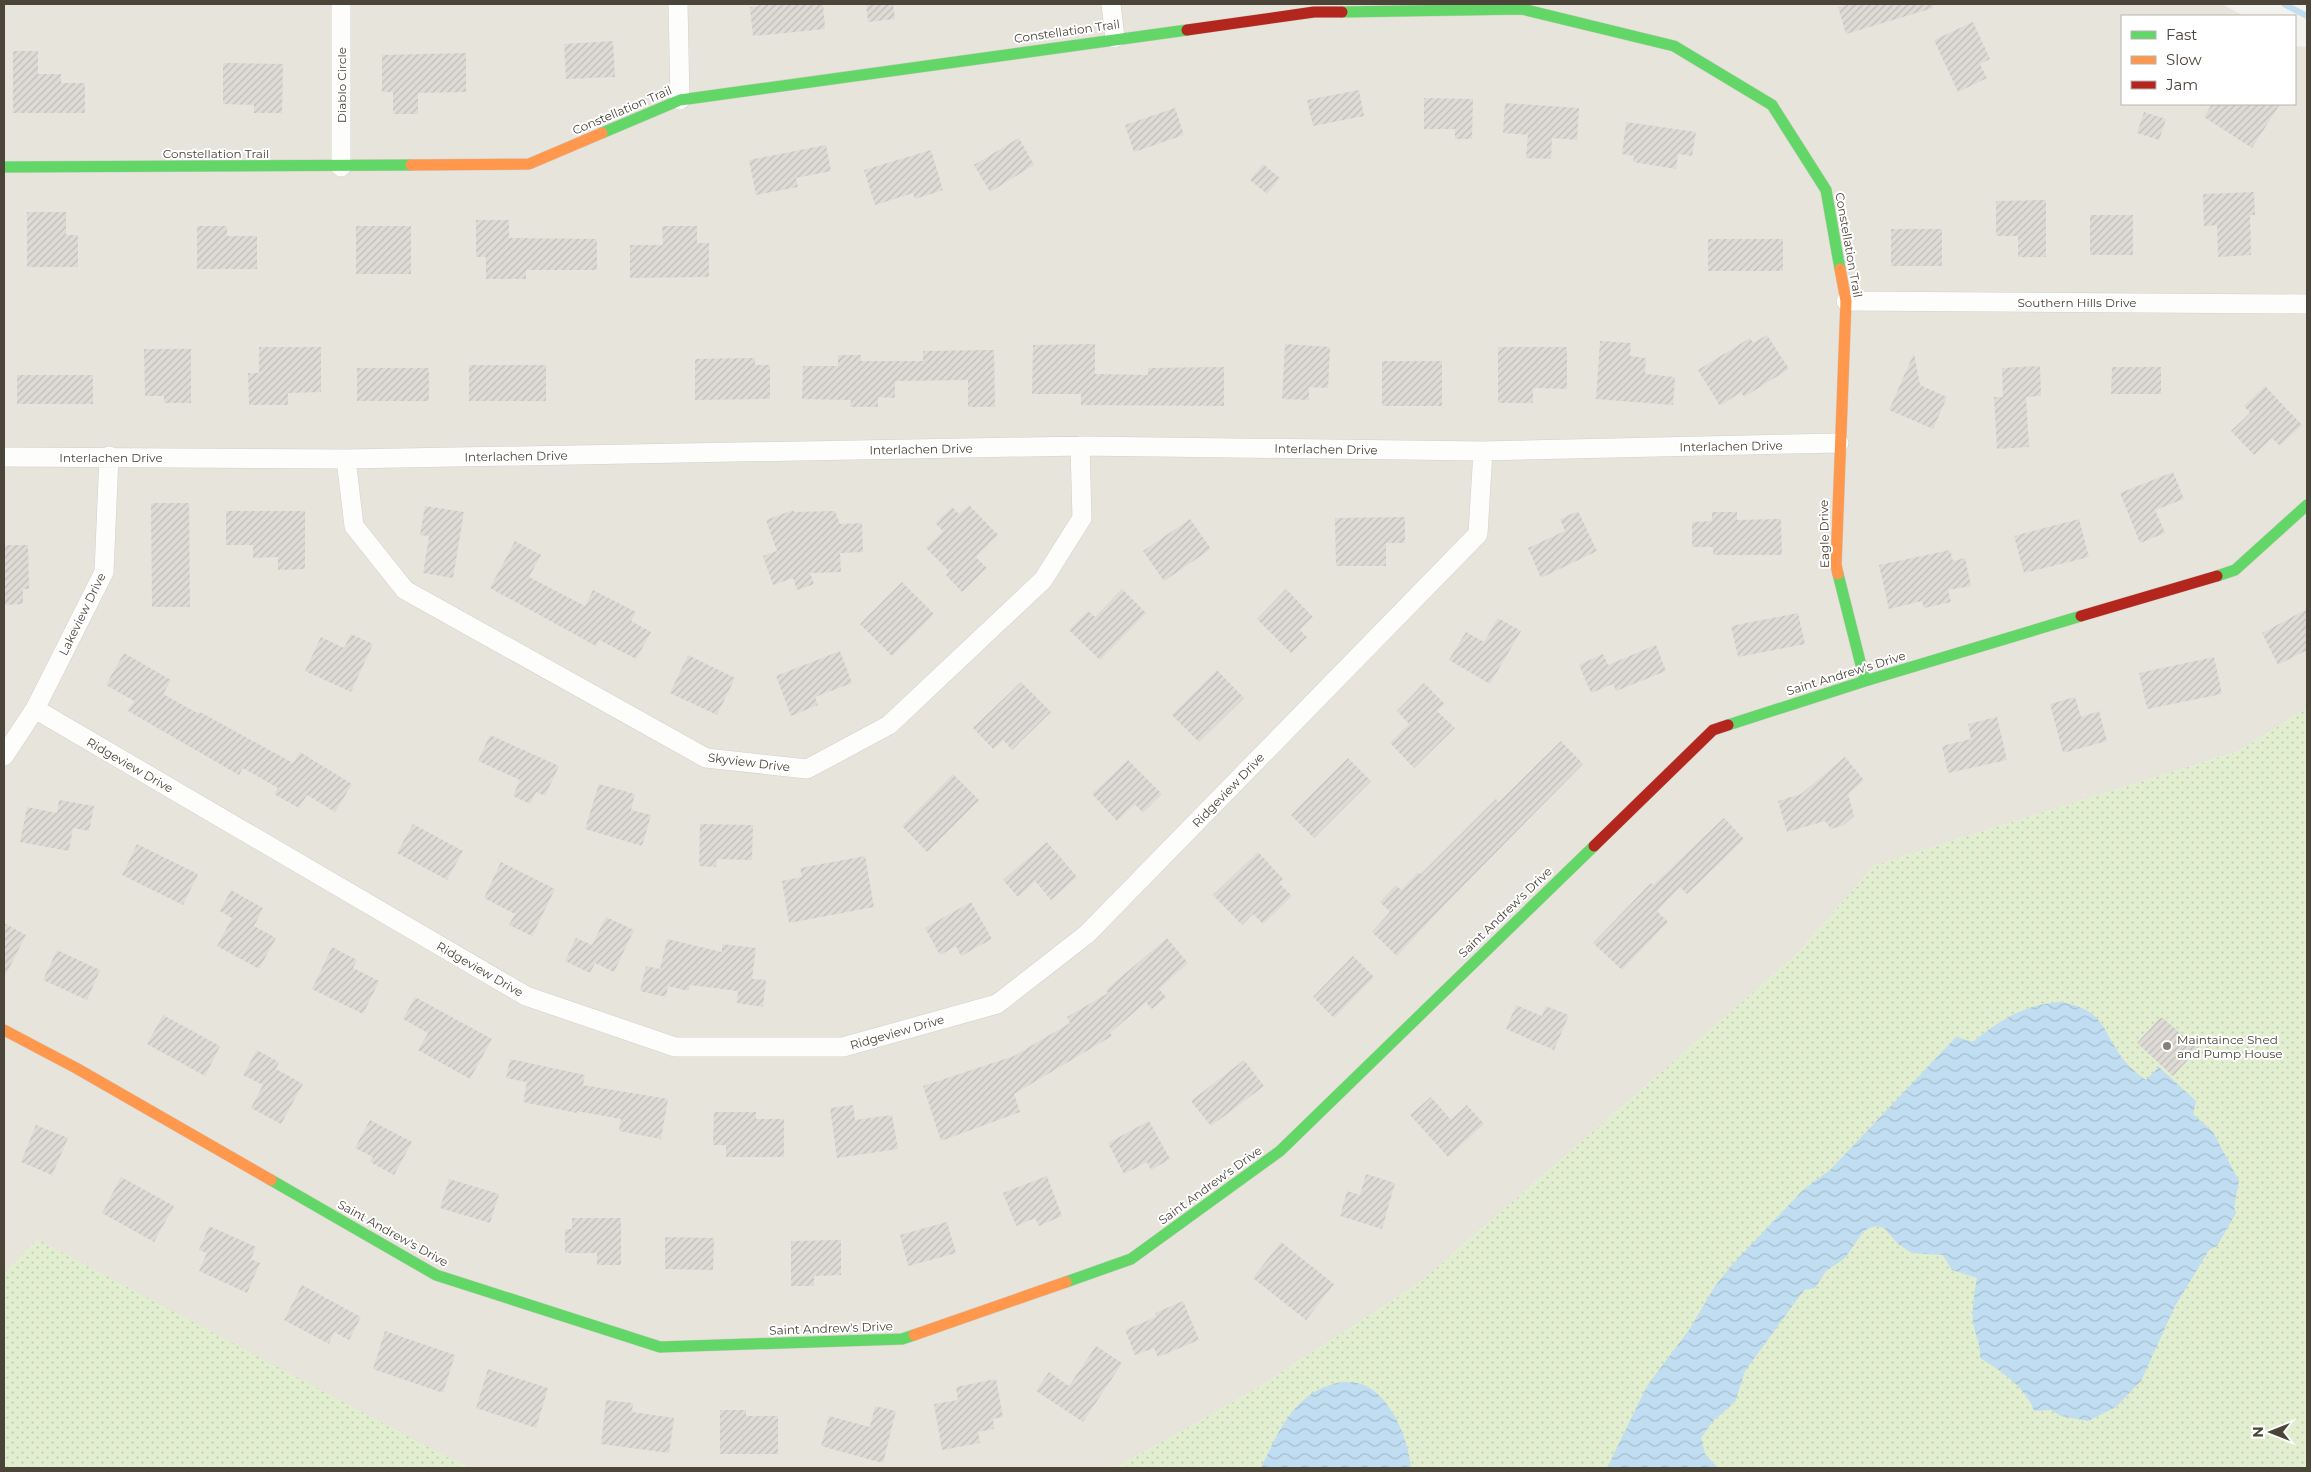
<svg xmlns="http://www.w3.org/2000/svg" width="2311" height="1472" font-family="Montserrat,sans-serif">
<defs>
<pattern id="grass-dots" width="8" height="8" patternUnits="userSpaceOnUse" patternTransform="scale(1.25)"><rect width="8" height="8" fill="#e1eecf"/><path d="M2 2h.1M6 6h.1" fill="none" stroke="#c3cdb2" stroke-width="1.8" stroke-linecap="round"/></pattern>
<pattern id="water-waves" width="16" height="10" patternUnits="userSpaceOnUse" patternTransform="scale(1.25)"><rect width="16" height="10" fill="#c0ddf1"/><path d="M0 5q4-4 8 0t8 0" fill="none" stroke="#a6bfcf"/></pattern>
<pattern id="building-hatch" width="6" height="6" patternUnits="userSpaceOnUse" patternTransform="scale(1.25)"><rect width="6" height="6" fill="#dedbd6"/><path d="M-1 1l2-2M0 6l6-6M5 7l2-2" fill="none" stroke="#c0bdb8"/></pattern>
</defs>
<rect width="100%" height="100%" fill="#f4f2ee"/>
<path fill="#e7e4dc" d="M4 4H2222L2244 16H2122V104H2295V46L2307 47V708L2239 751 1875 865 1795 956 1418 1284 1251 1392 1115 1468H472L4 1273Z"/>
<path fill="url(#grass-dots)" d="M2307 708V1468H1115L1251 1392 1418 1284 1795 956 1875 865 2239 751Z
M37 1239 447 1457 472 1468H4V1273Z"/>
<path fill="url(#water-waves)" d="M2061 1002C2106 1011 2100 1028 2123 1059 2129 1067 2138 1074 2146 1080L2159 1067 2196 1101 2193 1114 2213 1132 2239 1181 2234 1207 2236 1213 2217 1246 2209 1250 2175 1306 2141 1381 2116 1407 2088 1421 2061 1416 2051 1410 2034 1411C2028 1389 2000 1370 1980 1358 1981 1344 1975 1335 1973 1322 1972 1307 1974 1293 1977 1278L1952 1270 1943 1255 1912 1253 1898 1244 1884 1228 1876 1226 1869 1228 1863 1232 1845 1258 1826 1271 1815 1288 1804 1290 1745 1371 1735 1402 1712 1422 1701 1438 1705 1454 1718 1468H1607L1647 1386 1689 1330 1715 1286 1731 1266 1803 1190 1830 1170 1956 1037 1973 1042C1999 1020 2026 1004 2061 1002Z
M1341 1382C1348 1382 1357 1382 1364 1385 1391 1396 1409 1441 1411 1468H1261C1279 1430 1295 1391 1341 1382Z"/>
<g fill="none" stroke-linecap="round" stroke-linejoin="round">
<path stroke="#c0ddf1" stroke-width="6" d="M2284 4 2307 16"/>
</g>
<path fill="url(#building-hatch)" d="M759 4H823L825 29 753 36 750 7 759 6Z
M866 4H893L895 19 868 22Z
M1851 4H1933V8L1846 34 1838 7Z
M1973 22 1990 59 1980 64 1987 78 1958 92 1934 40Z
M613 41 615 77 566 79 564 44Z
M13 51H38V74H61V83H85V113H13Z
M466 53V92L418 93V114H393V92H382V55Z
M223 63 283 64 282 113H254V105L223 104Z
M1359 90 1364 116 1313 126 1307 100Z
M1424 98 1473 99 1472 139H1455V129H1424Z
M1505 103 1579 108 1577 140 1552 138 1551 159 1526 158 1528 135 1503 133Z
M2212 104H2280L2252 148 2204 117Z
M1175 108 1184 135 1134 152 1125 125Z
M2144 112 2166 119 2159 140 2137 133Z
M1626 122 1696 132 1692 156 1678 154 1676 169 1633 162 1634 156 1622 154Z
M1019 138 1034 165 990 192 974 165Z
M826 145 831 171 796 178 798 187 756 195 749 160Z
M931 150 943 190 915 199 913 193 875 205 864 170Z
M1263 164 1280 178 1267 194 1250 180Z
M2254 192 2255 215H2250L2251 255 2218 257 2217 225 2204 226 2203 194Z
M2046 200V257H2018V236H1996V201Z
M27 212H66V235H78V267H27Z
M2090 215H2133V255H2090Z
M476 220H509V238L597 239V270H526V279H486V257H476Z
M197 226H227V236H257V269H197Z
M356 226H411V274H356Z
M662 226H697V243H709V277L630 278V245H663Z
M1891 229H1942V266H1891Z
M1708 239H1783V271H1708Z
M1767 335 1789 369 1744 397 1741 392 1720 406 1698 370 1750 338 1753 343Z
M1600 341 1631 343 1630 356 1646 358 1645 374 1675 377 1673 405 1596 399Z
M1095 344V374L1148 375V368L1224 367V406L1081 405V394H1032L1033 345Z
M1285 344 1330 347 1328 388 1309 387V400L1282 399Z
M259 347H321V392L288 393V405H249L248 373H259Z
M1498 347H1567V389L1533 388V403H1498Z
M144 349H191V403H164V396H145Z
M994 350 995 407H968V380L895 381V398L878 397V407H850L851 400 802 399 803 366H838V355H861V361H923V351Z
M1914 353 1920 385 1947 397 1933 429 1889 410Z
M755 358V365H770V399L695 400V359Z
M1382 361H1442V406H1382Z
M469 365H546V401H469Z
M2040 366 2041 396 2026 397 2029 447 1997 449 1994 397H2003L2002 368Z
M2112 367H2161V394H2111Z
M357 368H429V401H357Z
M17 375H93V404H17Z
M2265 386 2302 425 2280 446 2272 438 2254 455 2231 431 2250 413 2244 406Z
M2173 472 2184 499 2155 510 2165 533 2140 543 2120 493Z
M151 503H189L190 607H152Z
M969 505 998 535 976 557 987 568 962 592 946 575 949 571 926 548 943 531 935 523 952 507 959 514Z
M425 506 464 512 453 578 423 573 429 536 420 535Z
M793 510 794 512 835 511 840 524 862 523 863 552 840 553 841 572 810 573 814 584 797 590 793 578 773 585 763 556 777 551 766 520Z
M226 511H305V569L278 570V557L253 558V545H226Z
M1578 511 1597 551 1541 578 1528 548 1565 531 1560 519Z
M1712 512H1737V520L1781 519 1782 555H1713V547H1692V522L1712 521Z
M1405 517V543H1386V566H1336L1335 518Z
M1190 519 1211 549 1164 581 1143 551Z
M2079 519 2089 557 2024 573 2014 536Z
M515 541 541 555 529 577 585 606 593 590 636 612 631 621 651 632 636 659 599 640 596 646 490 588Z
M4 545H28L29 589H23V604L4 605Z
M1950 550 1953 561 1965 558 1971 586 1948 590 1951 602 1924 608 1922 601 1889 609 1879 565Z
M902 582 934 614 892 656 860 624Z
M1122 589 1146 613 1100 660 1069 630 1088 611 1095 617Z
M1286 589 1313 617 1300 630 1307 637 1291 653 1257 619Z
M2307 609V650L2278 665 2262 633Z
M1798 613 1805 644 1738 657 1731 626Z
M1498 618 1521 631 1490 684 1449 660 1466 632 1484 642Z
M351 634 373 644 351 692 305 671 321 637 344 648Z
M1656 645 1666 671 1616 691 1613 684 1591 693 1579 665 1603 654 1608 665Z
M840 651 852 683 815 697 818 705 791 716 776 676Z
M124 653 171 680 163 694 199 714 200 712 293 763 300 752 352 784 335 812 307 795 299 808 274 794 278 788 243 768 239 775 128 711 134 701 106 685Z
M688 655 735 678 717 715 670 693Z
M2214 657 2222 694 2147 709 2139 673Z
M1217 670 1244 698 1199 742 1172 715Z
M1021 682 1051 712 1012 750 1003 740 993 749 973 728Z
M1424 683 1445 704 1437 711 1455 728 1414 768 1390 743 1409 724 1397 711Z
M2075 697 2081 717 2099 711 2107 741 2063 753 2050 704Z
M1997 717 2007 760 1948 773 1942 746 1971 739 1968 724Z
M490 735 559 766 545 796 536 792 530 804 513 796 520 780 478 761Z
M1561 741 1583 764 1448 901 1397 956 1372 932 1390 912 1380 902 1396 885 1401 890 1418 872 1421 874 1496 799 1499 802Z
M1845 757 1864 780 1848 794 1854 816 1844 825 1831 829 1825 821 1787 832 1778 801 1801 794Z
M1348 758 1371 781 1314 838 1291 815Z
M1128 760 1162 794 1143 813 1135 804 1117 821 1092 794Z
M953 774 979 800 927 852 902 826Z
M599 784 635 794 631 810 651 815 642 846 585 829Z
M59 800 94 806 89 831 73 828 69 851 20 842 27 807 57 813Z
M1724 818 1744 839 1687 894 1680 887 1657 911 1668 922 1622 970 1593 943 1651 883 1653 885Z
M413 824 463 851 447 880 397 853Z
M700 824 753 825 752 860 717 859 716 867 699 866Z
M1047 842 1077 877 1051 900 1035 881 1018 897 1003 880Z
M137 844 198 874 183 905 122 875Z
M1258 852 1283 879 1279 883 1292 896 1263 924 1253 914 1242 925 1213 895Z
M865 856 874 907 789 923 782 881 802 877 800 868Z
M501 862 555 889 532 936 509 925 515 914 484 898Z
M231 890 263 908 254 926 276 938 259 969 217 946 232 918 220 911Z
M971 902 992 939 961 956 956 946 940 955 925 928Z
M606 917 634 930 614 972 595 963 590 973 565 961 576 938 592 945Z
M4 923 26 935 4 978Z
M1167 938 1188 963 1159 989 1166 997 1152 1009 1146 1002 1110 1033 1112 1036 1014 1094 1020 1112 941 1141 923 1086 1014 1056 1070 1023 1067 1017 1108 993 1106 990Z
M667 939 722 952V944L756 948 752 979 766 980 763 1007 737 1003 738 991 690 985 688 991 668 986 666 997 640 991 646 966 660 969Z
M332 947 357 960 353 968 379 981 363 1014 312 989Z
M57 950 100 970 87 1000 43 980Z
M1353 956 1374 977 1334 1018 1313 997Z
M415 997 492 1039 470 1079 418 1050 428 1033 403 1019Z
M1516 1005 1542 1016 1546 1006 1569 1015 1554 1050 1506 1029Z
M163 1015 220 1046 205 1076 147 1044Z
M2160 1018H2163L2198 1049 2173 1076 2137 1043Z
M257 1050 279 1062 276 1069 303 1084 281 1124 251 1108 263 1085 243 1075Z
M510 1059 585 1075 583 1085 668 1099 661 1139 619 1131 621 1119 577 1111V1113L523 1102 527 1082 506 1078Z
M1244 1060 1264 1086 1211 1126 1191 1101Z
M1431 1097 1451 1120 1467 1105 1484 1124 1448 1157 1410 1115Z
M853 1105 855 1120 892 1115 898 1149 837 1158 830 1108Z
M714 1112H756V1119H784V1157H726V1145H713Z
M370 1120 412 1142 394 1175 370 1162 373 1157 355 1148Z
M1149 1121 1170 1159 1151 1170 1147 1162 1124 1174 1108 1143Z
M36 1125 68 1138 52 1175 21 1162Z
M1366 1174 1395 1183 1382 1229 1340 1216 1347 1191 1360 1195Z
M1047 1176 1062 1216 1039 1226 1035 1218 1016 1226 1003 1193Z
M121 1177 174 1206 154 1242 102 1213Z
M449 1179 499 1194 490 1223 440 1208Z
M572 1218H621V1265H597V1253H565V1229H572Z
M947 1222 956 1253 908 1266 900 1235Z
M209 1226 256 1247 251 1259 260 1263 247 1293 199 1271 207 1253 199 1250Z
M665 1237 714 1238 713 1270 665 1269Z
M841 1240V1275L814 1276V1286H791V1241Z
M1281 1242 1334 1284 1306 1320 1253 1278Z
M302 1285 361 1317 349 1340 334 1332 329 1344 284 1320Z
M1183 1301 1199 1340 1158 1357 1154 1348 1135 1355 1125 1330 1156 1317 1155 1313Z
M385 1331 455 1355 443 1393 373 1369Z
M1096 1346 1122 1363 1083 1422 1036 1391 1049 1372 1069 1386Z
M488 1369 548 1388 536 1428 476 1408Z
M996 1379 1003 1417 993 1419 994 1429 978 1432 980 1443 942 1450 934 1404 958 1400 956 1387Z
M606 1400 633 1403 632 1412 674 1418 669 1453 601 1444Z
M875 1406 896 1411 883 1463 821 1446 829 1416 870 1427Z
M720 1410H746V1416H778V1454H720Z"/>
<g fill="none" stroke-linecap="round" stroke-linejoin="round">
<g stroke="#d2d0cb" stroke-width="20">
<path id="street" d="M341 4V167
M678 4 680 100
M1111 4 1115 38
M1846 301 2307 304
M4 457 346 459 1080 446 1483 451 1839 443
M346 459 354 526 405 590 706 758 807 769 889 725 1043 580 1082 518 1080 446
M35 709 526 996 675 1047H843L997 1004 1087 934 1478 534 1483 451
M4 756 35 709 104 572 109 456"/>
</g>
<g stroke="#d3cfc5" stroke-width="12">
<path id="fast" d="M1342 12 1522 9 1674 46 1772 105 1826 190 1840 269
M602 133 680 100 1187 30
M4 167 411 165
M1838 574 1865 681
M2217 576 2235 570 2307 505
M1728 725 1865 681 2081 616
M271 1180 436 1275 660 1347 902 1339 914 1335
M1066 1282 1131 1259 1280 1151 1594 846"/>
</g>
<g stroke="#d3cfc5" stroke-width="12">
<path id="slow" d="M411 165 529 164 602 133
M1838 574 1836 565 1846 301 1840 269
M4 1030 76 1068 271 1180
M914 1335 1066 1282"/>
</g>
<g stroke="#d3cfc5" stroke-width="12">
<path id="jam" d="M1187 30 1314 12H1342
M2081 616 2217 576
M1594 846 1713 730 1728 725"/>
</g>
<use href="#street" stroke="#fdfdfc" stroke-width="19"/>
<use href="#fast" stroke="#63d668" stroke-width="11"/>
<use href="#slow" stroke="#ff974d" stroke-width="11"/>
<use href="#jam" stroke="#b3261e" stroke-width="11"/>
</g>
<circle fill="#868178" stroke="#fff" stroke-width="2" cx="2167" cy="1046" r="5"/>
<g text-anchor="middle" dominant-baseline="central" stroke-width="4" stroke-linejoin="round" paint-order="stroke">
<g font-size="12" fill="#4b4439" stroke="#fff">
<text transform="translate(1067 31) rotate(-8)">Constellation Trail</text>
<text transform="translate(341 85) rotate(-90)">Diablo Circle</text>
<text transform="translate(622 110) rotate(-23)">Constellation Trail</text>
<text x="216" y="153">Constellation Trail</text>
<text transform="translate(1849 245) rotate(80)">Constellation Trail</text>
<text x="2077" y="302">Southern Hills Drive</text>
<text transform="translate(1731 446) rotate(-1)">Interlachen Drive</text>
<text transform="translate(921 449) rotate(-1)">Interlachen Drive</text>
<text transform="translate(1326 449) rotate(1)">Interlachen Drive</text>
<text transform="translate(516 456) rotate(-1)">Interlachen Drive</text>
<text x="111" y="457">Interlachen Drive</text>
<text transform="translate(1824 534) rotate(-91)">Eagle Drive</text>
<text transform="translate(82 614) rotate(-64)">Lakeview Drive</text>
<text transform="translate(1846 673) rotate(-17)">Saint Andrew's Drive</text>
<text transform="translate(749 762) rotate(7)">Skyview Drive</text>
<text transform="translate(130 765) rotate(30)">Ridgeview Drive</text>
<text transform="translate(1228 790) rotate(-46)">Ridgeview Drive</text>
<text transform="translate(1505 912) rotate(-44)">Saint Andrew's Drive</text>
<text transform="translate(480 969) rotate(30)">Ridgeview Drive</text>
<text transform="translate(897 1032) rotate(-16)">Ridgeview Drive</text>
<text transform="translate(1210 1185) rotate(-36)">Saint Andrew's Drive</text>
<text transform="translate(393 1233) rotate(29)">Saint Andrew's Drive</text>
<text transform="translate(831 1328) rotate(-2)">Saint Andrew's Drive</text>
</g>
<g font-size="12" fill="#4b4439" stroke="#fff" text-anchor="start">
<text x="2177" y="1039">Maintaince Shed<tspan x="2177" dy="14">and Pump House</tspan></text>
</g>
</g>
<rect width="2311" height="1472" fill="none" stroke="#4b4439" stroke-width="10"/>
<rect x="2121" y="15" width="175" height="90" fill="#ffffff" stroke="#b7b4b0"/>
<rect x="2131" y="31" width="25" height="8" fill="#63d668" stroke="#b7b4b0"/>
<text x="2166" y="40" font-size="15" fill="#4b4439">Fast</text>
<rect x="2131" y="56" width="25" height="8" fill="#ff974d" stroke="#b7b4b0"/>
<text x="2166" y="65" font-size="15" fill="#4b4439">Slow</text>
<rect x="2131" y="81" width="25" height="8" fill="#b3261e" stroke="#b7b4b0"/>
<text x="2166" y="90" font-size="15" fill="#4b4439">Jam</text>
<g transform="translate(2271 1432) rotate(270)" stroke="#ffffff" stroke-width="4" paint-order="stroke">
<path d="M0-4L9 19L0 12L-9 19Z" fill="#4b4439"/>
<text y="-8" font-size="14" font-weight="bold" text-anchor="middle" fill="#4b4439">N</text>
</g>
</svg>
